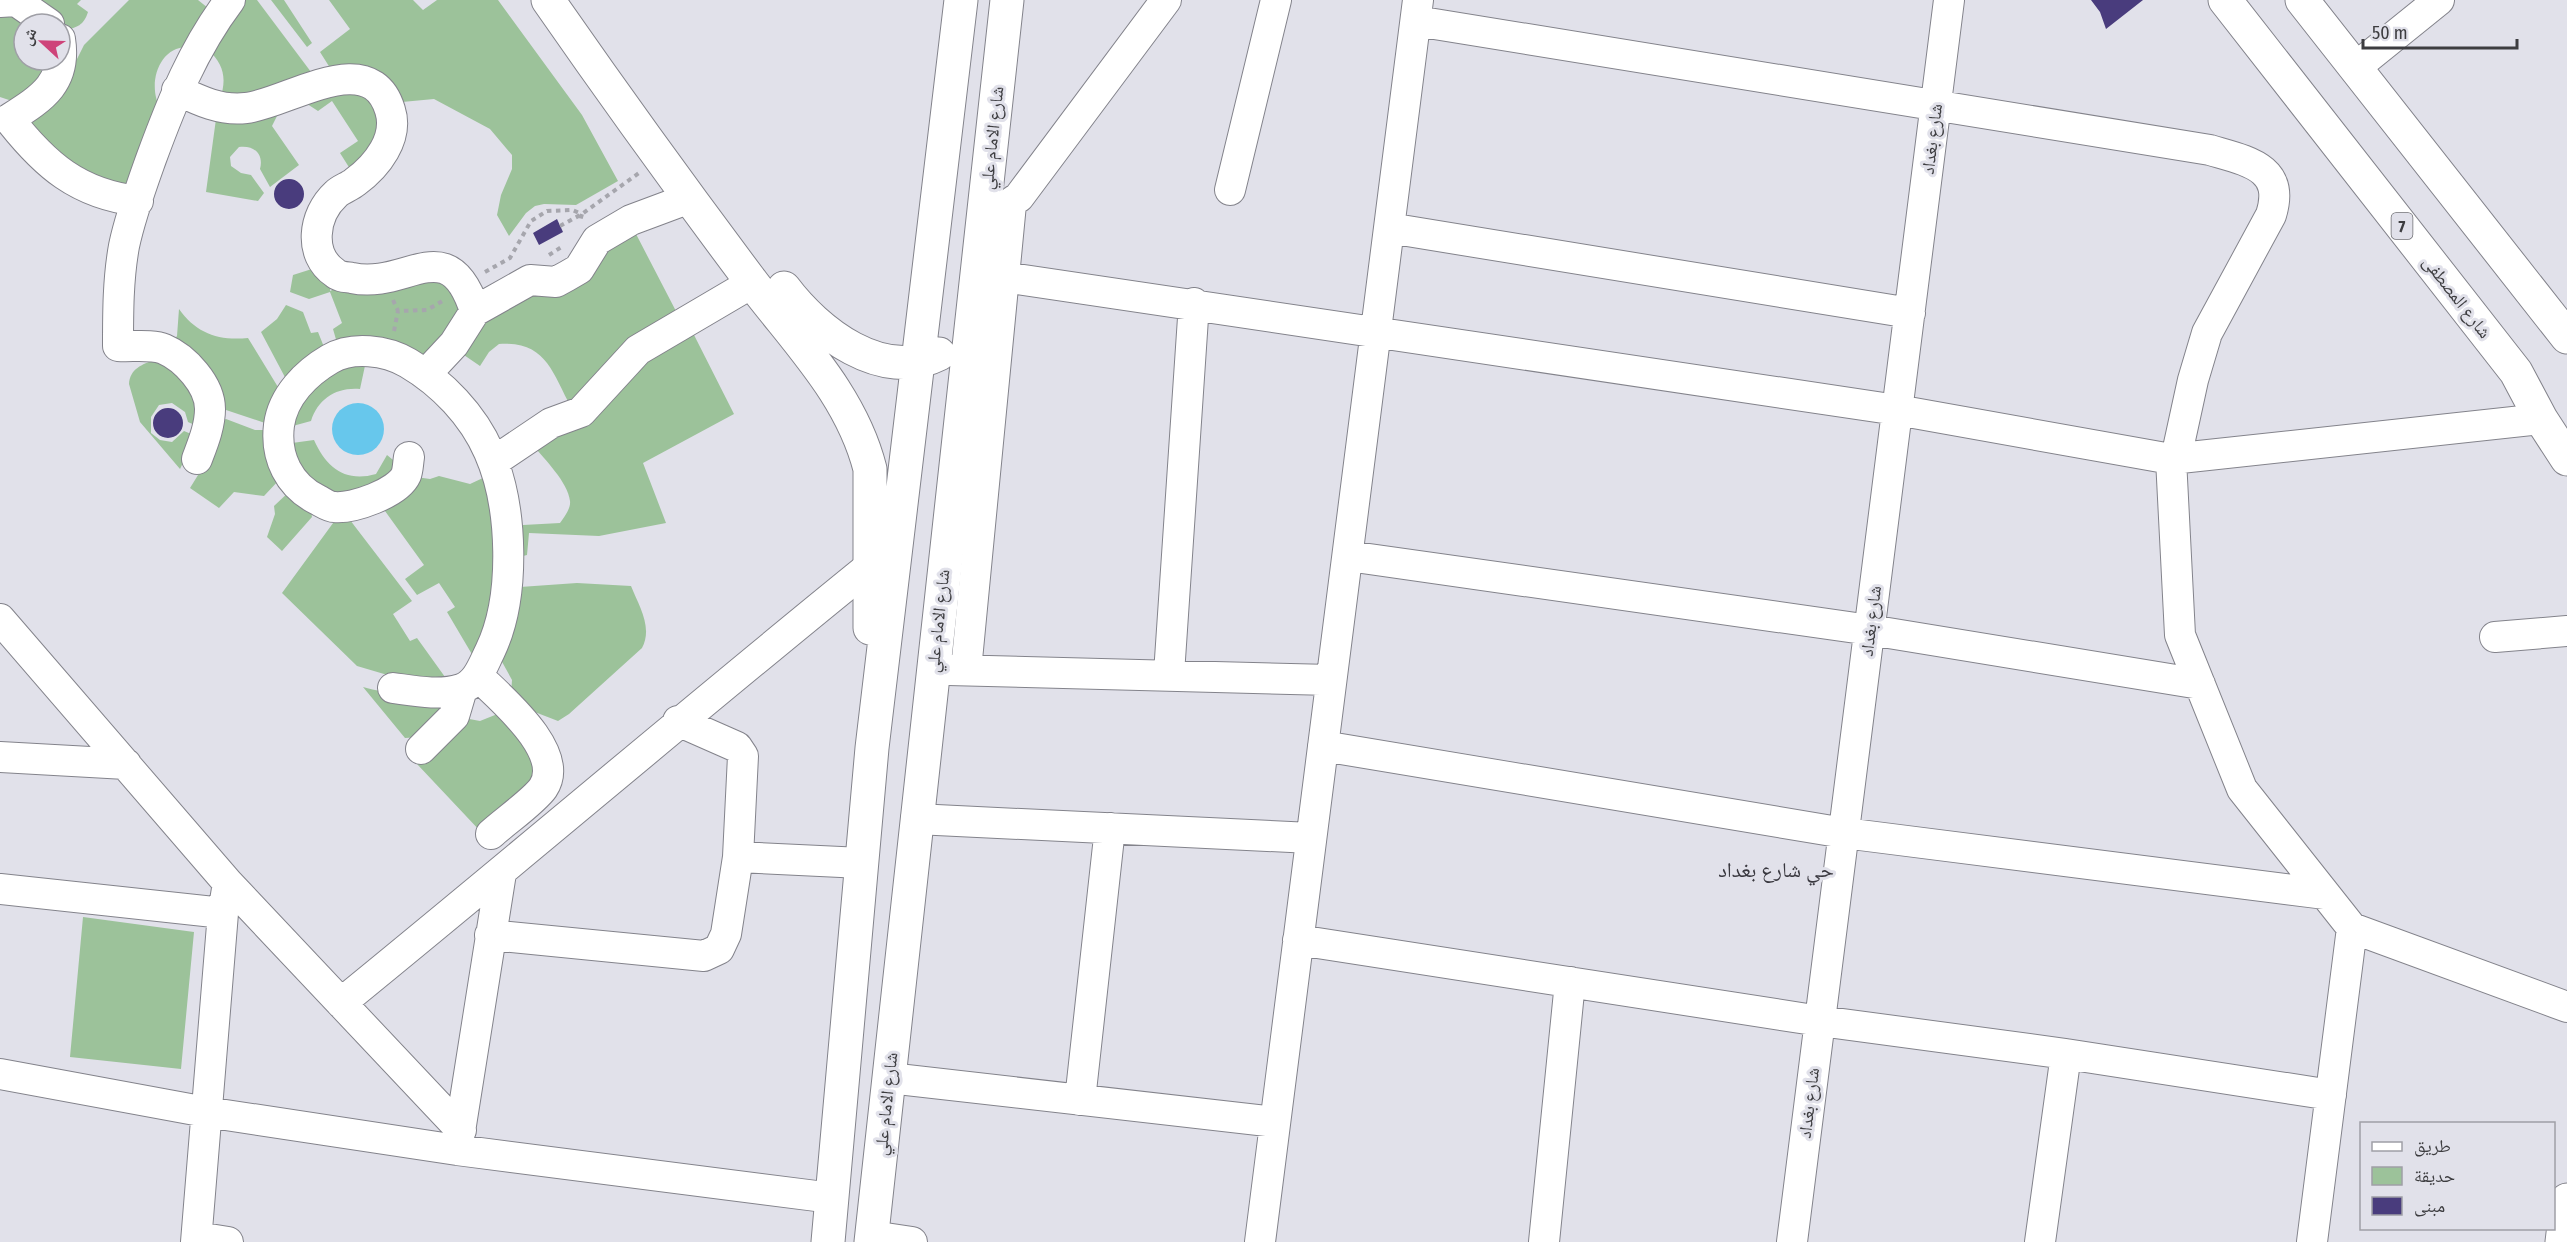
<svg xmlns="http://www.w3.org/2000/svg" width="2567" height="1242" font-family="'Fira Sans Condensed','Noto Naskh Arabic',sans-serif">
<rect width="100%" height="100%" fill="#e1e1ea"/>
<path fill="#9cc29a" d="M36 0H81L77 4 88 12C84 25 77 28 64 30Z
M129 0H198L208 8 187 47C157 47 147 88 161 109L130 190 74 173 30 121 77 59 84 45Z
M238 0H257L314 76 297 85 220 99C227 79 224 64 208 50Z
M271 0H284L312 43 307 47Z
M329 0H413L423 10 437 0H498L582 115 618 181 576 205 544 204 535 206 526 213 509 236 497 215 501 195 512 169V155L490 129 434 99 402 102 332 71 320 52 350 29Z
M0 9 24 24V60H50L38 85 12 101 0 97Z
M330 89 368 92 384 131 352 172 340 153 358 141 332 101 318 111 301 100Z
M281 108 272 126 299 165 270 187 260 169C264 154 254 145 239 147L230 157 231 166 241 173 251 175 264 193 258 201 206 192 216 119Z
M636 234 678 315 571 407C552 372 546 341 499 344L489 352 480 366 461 353 482 319 607 246Z
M315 268 331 279 330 291 343 285 407 284 447 279 464 301 458 320 426 359 337 343 333 329 342 323 330 292 309 299 290 292 293 275Z
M286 305 303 312 311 333 318 332 324 347 287 381 261 332 277 319Z
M179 309C196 333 218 341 248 338L281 392 265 423 220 408 171 344 177 336Z
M692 331 734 414 643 463 666 523 599 536 529 533 527 555 523 556V525L560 523C564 517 571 509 570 501 568 482 544 459 533 445L636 363Z
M155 360C190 376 193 392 199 427L188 422 185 412 172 403 159 405 151 417V433L160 440 172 442 184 431 196 436 180 469 140 422 129 384C130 369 142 364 155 360Z
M366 361 360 389C336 387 318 399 311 421L289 427 312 379Z
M226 419 255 430H269L280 479 264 496 234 492 219 508 190 488 203 467 219 422Z
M314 440C326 467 345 483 376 474L387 455 398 464 367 492H323L298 467 292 443Z
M439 476 470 484 485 477 497 550 488 615 473 656 447 612 455 607 439 583 417 595 405 579 424 565 385 511 394 504 416 477 430 479Z
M291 490 310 505 312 517 282 551 267 537 275 514 274 506Z
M336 519 350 520 412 601 393 614 410 641 417 638 445 677 418 684 357 666 282 593Z
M577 583 631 586C639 606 653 627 642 648L569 714 558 721 527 709 511 694 512 680 501 660 520 587Z
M363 687C387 694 423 696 442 708L421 737 405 738Z
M500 713 512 720 540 775 482 833 417 764 464 718 480 721Z
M83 917 194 932 181 1069 70 1057Z"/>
<path fill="#67c7ec" d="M332 429a26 26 0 1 1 52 0a26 26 0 1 1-52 0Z"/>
<path fill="#493c7d" d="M2091 0H2143L2106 29 2100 12Z
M274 194a15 15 0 1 1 30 0a15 15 0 1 1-30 0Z
M557 219 563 232 539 245 533 233Z
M153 423a15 15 0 1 1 30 0a15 15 0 1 1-30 0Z"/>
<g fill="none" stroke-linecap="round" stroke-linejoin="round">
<g stroke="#83838b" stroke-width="32">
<path id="minor" d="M0 2 16 1 49 24
M1416 21 2210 150C2247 161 2286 167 2271 215L2207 333 2193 380 2176 458
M60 39C67 83 42 98 9 119 45 165 78 194 138 201
M2356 67 2439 0
M177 90C200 101 221 111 246 108 287 104 370 44 390 110 399 138 377 166 355 182 349 187 341 189 336 194 313 215 308 255 335 273 339 277 346 277 352 278 407 290 448 228 475 311
M1230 190 1276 0
M996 213 1019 197 1166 0
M1389 228 1910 313
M977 273 1897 410 2171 459 2541 419
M426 374 454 344 475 311 530 280 556 282 567 276 579 269 597 240 631 220 690 198
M197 459C203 443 210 426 210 409 210 385 185 358 164 349 152 344 131 347 118 346 118 313 118 279 124 246 130 217 141 187 151 159 172 102 193 49 230 0
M2171 459 2180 635 2242 789 2352 928 2567 1007
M493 462 551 423 581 412 638 350 752 283
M1348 556 1870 630 2200 684
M0 619 228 883 223 913 196 1242
M2495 637 2567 631
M948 670 1331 680
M966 670 1011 204
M1169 674 1194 303
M478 676C499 697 567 752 543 788 534 801 504 822 491 834
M393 688C415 691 439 696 461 689 477 684 483 665 490 651 516 597 513 506 489 452 473 415 442 383 408 363 386 350 352 346 330 359 306 373 283 396 279 425 275 457 289 486 318 500 322 502 329 507 334 507 353 509 398 493 406 475 408 470 408 463 409 457
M1323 746 1844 833 2325 894
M421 749 454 716 462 689
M0 757 126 764
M916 819 1311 838
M738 857 862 863
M228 883 461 1130
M0 889 223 913
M490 935 704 956 719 949 726 934 738 857 743 756 737 747 678 721
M1298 940 1820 1021 2066 1054 2331 1095
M341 1003C518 859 691 711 869 567
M0 1074 206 1112 457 1150 832 1198
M889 1078 1275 1122
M1080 1100 1110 828
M458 1144 501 873
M872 1236 912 1242
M197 1237 228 1242
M1260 1242 1418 0
M1544 1242 1570 982
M1792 1242 1949 0
M2040 1242 2066 1054
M2312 1242 2352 928"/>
</g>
<g stroke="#83838b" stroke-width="35">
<path id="major" d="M548 0C614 95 682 189 751 281 796 341 851 394 870 469V628
M784 288C817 332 882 383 939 354
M828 1242 872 748 961 0
M871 1242 1007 0
M2562 1242 2567 1200"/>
</g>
<g stroke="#83838b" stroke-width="35">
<path id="highway" d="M2225 0 2516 372 2541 419 2567 459
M2302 0 2567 337"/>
</g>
<path stroke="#a6a6ad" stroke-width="4" stroke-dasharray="4.5 4.5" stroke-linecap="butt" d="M560 226 582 214 639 173
M549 255 563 246
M485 272 510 258 531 221 547 211 572 210 582 214 580 221
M393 300 398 311 427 310 444 300
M394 331 398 311"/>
<use href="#minor" stroke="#fff" stroke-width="30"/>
<use href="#major" stroke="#fff" stroke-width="33"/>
<use href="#highway" stroke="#fff" stroke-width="33"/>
</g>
<g text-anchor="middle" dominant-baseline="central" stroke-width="6" stroke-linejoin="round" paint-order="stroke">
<rect fill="#e1e1ea" stroke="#6e6e73" stroke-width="1.5" x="2391.5" y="213" width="21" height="26" rx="4.5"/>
<g font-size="16" font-weight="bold" fill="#3d3d40">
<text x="2402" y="226">7</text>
</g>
<g font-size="18" fill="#3d3d40" stroke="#e1e1ea">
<text transform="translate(992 138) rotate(-84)">شارع الامام علي</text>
<text transform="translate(1932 139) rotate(-83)">شارع بغداد</text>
<text transform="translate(2457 297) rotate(52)">شارع المصطفى</text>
<text transform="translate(938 621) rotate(-84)">شارع الامام علي</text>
<text transform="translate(1871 621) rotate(-83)">شارع بغداد</text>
<text transform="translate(1809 1103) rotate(-83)">شارع بغداد</text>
<text transform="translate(886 1104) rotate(-84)">شارع الامام علي</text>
</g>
<g font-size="21" fill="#39383f" stroke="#e1e1ea">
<text x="1776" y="870">حي شارع بغداد</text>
</g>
</g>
<rect x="2360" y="1122" width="195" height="108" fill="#e1e1ea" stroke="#9f9fa6" stroke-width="1.5"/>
<rect x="2372" y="1142" width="30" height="9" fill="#ffffff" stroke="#9f9fa6" stroke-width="1.5"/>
<text x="2414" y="1152" font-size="18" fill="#3d3d40">طريق</text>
<rect x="2372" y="1167" width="30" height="18" fill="#9cc29a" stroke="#9f9fa6" stroke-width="1.5"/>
<text x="2414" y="1182" font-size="18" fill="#3d3d40">حديقة</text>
<rect x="2372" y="1197" width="30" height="18" fill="#493c7d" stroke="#9f9fa6" stroke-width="1.5"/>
<text x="2414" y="1212" font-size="18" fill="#3d3d40">مبنى</text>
<g transform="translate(42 42) rotate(292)"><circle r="28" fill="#e1e1ea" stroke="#9f9fa6" stroke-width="1.5"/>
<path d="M0-4.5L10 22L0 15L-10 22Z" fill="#ce4379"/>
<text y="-9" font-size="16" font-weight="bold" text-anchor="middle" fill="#3d3d40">ش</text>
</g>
<path d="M2363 39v9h154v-9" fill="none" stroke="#3d3d40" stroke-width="3"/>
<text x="2372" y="39" font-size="18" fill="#3d3d40" stroke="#e1e1ea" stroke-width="4.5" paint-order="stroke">50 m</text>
</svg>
